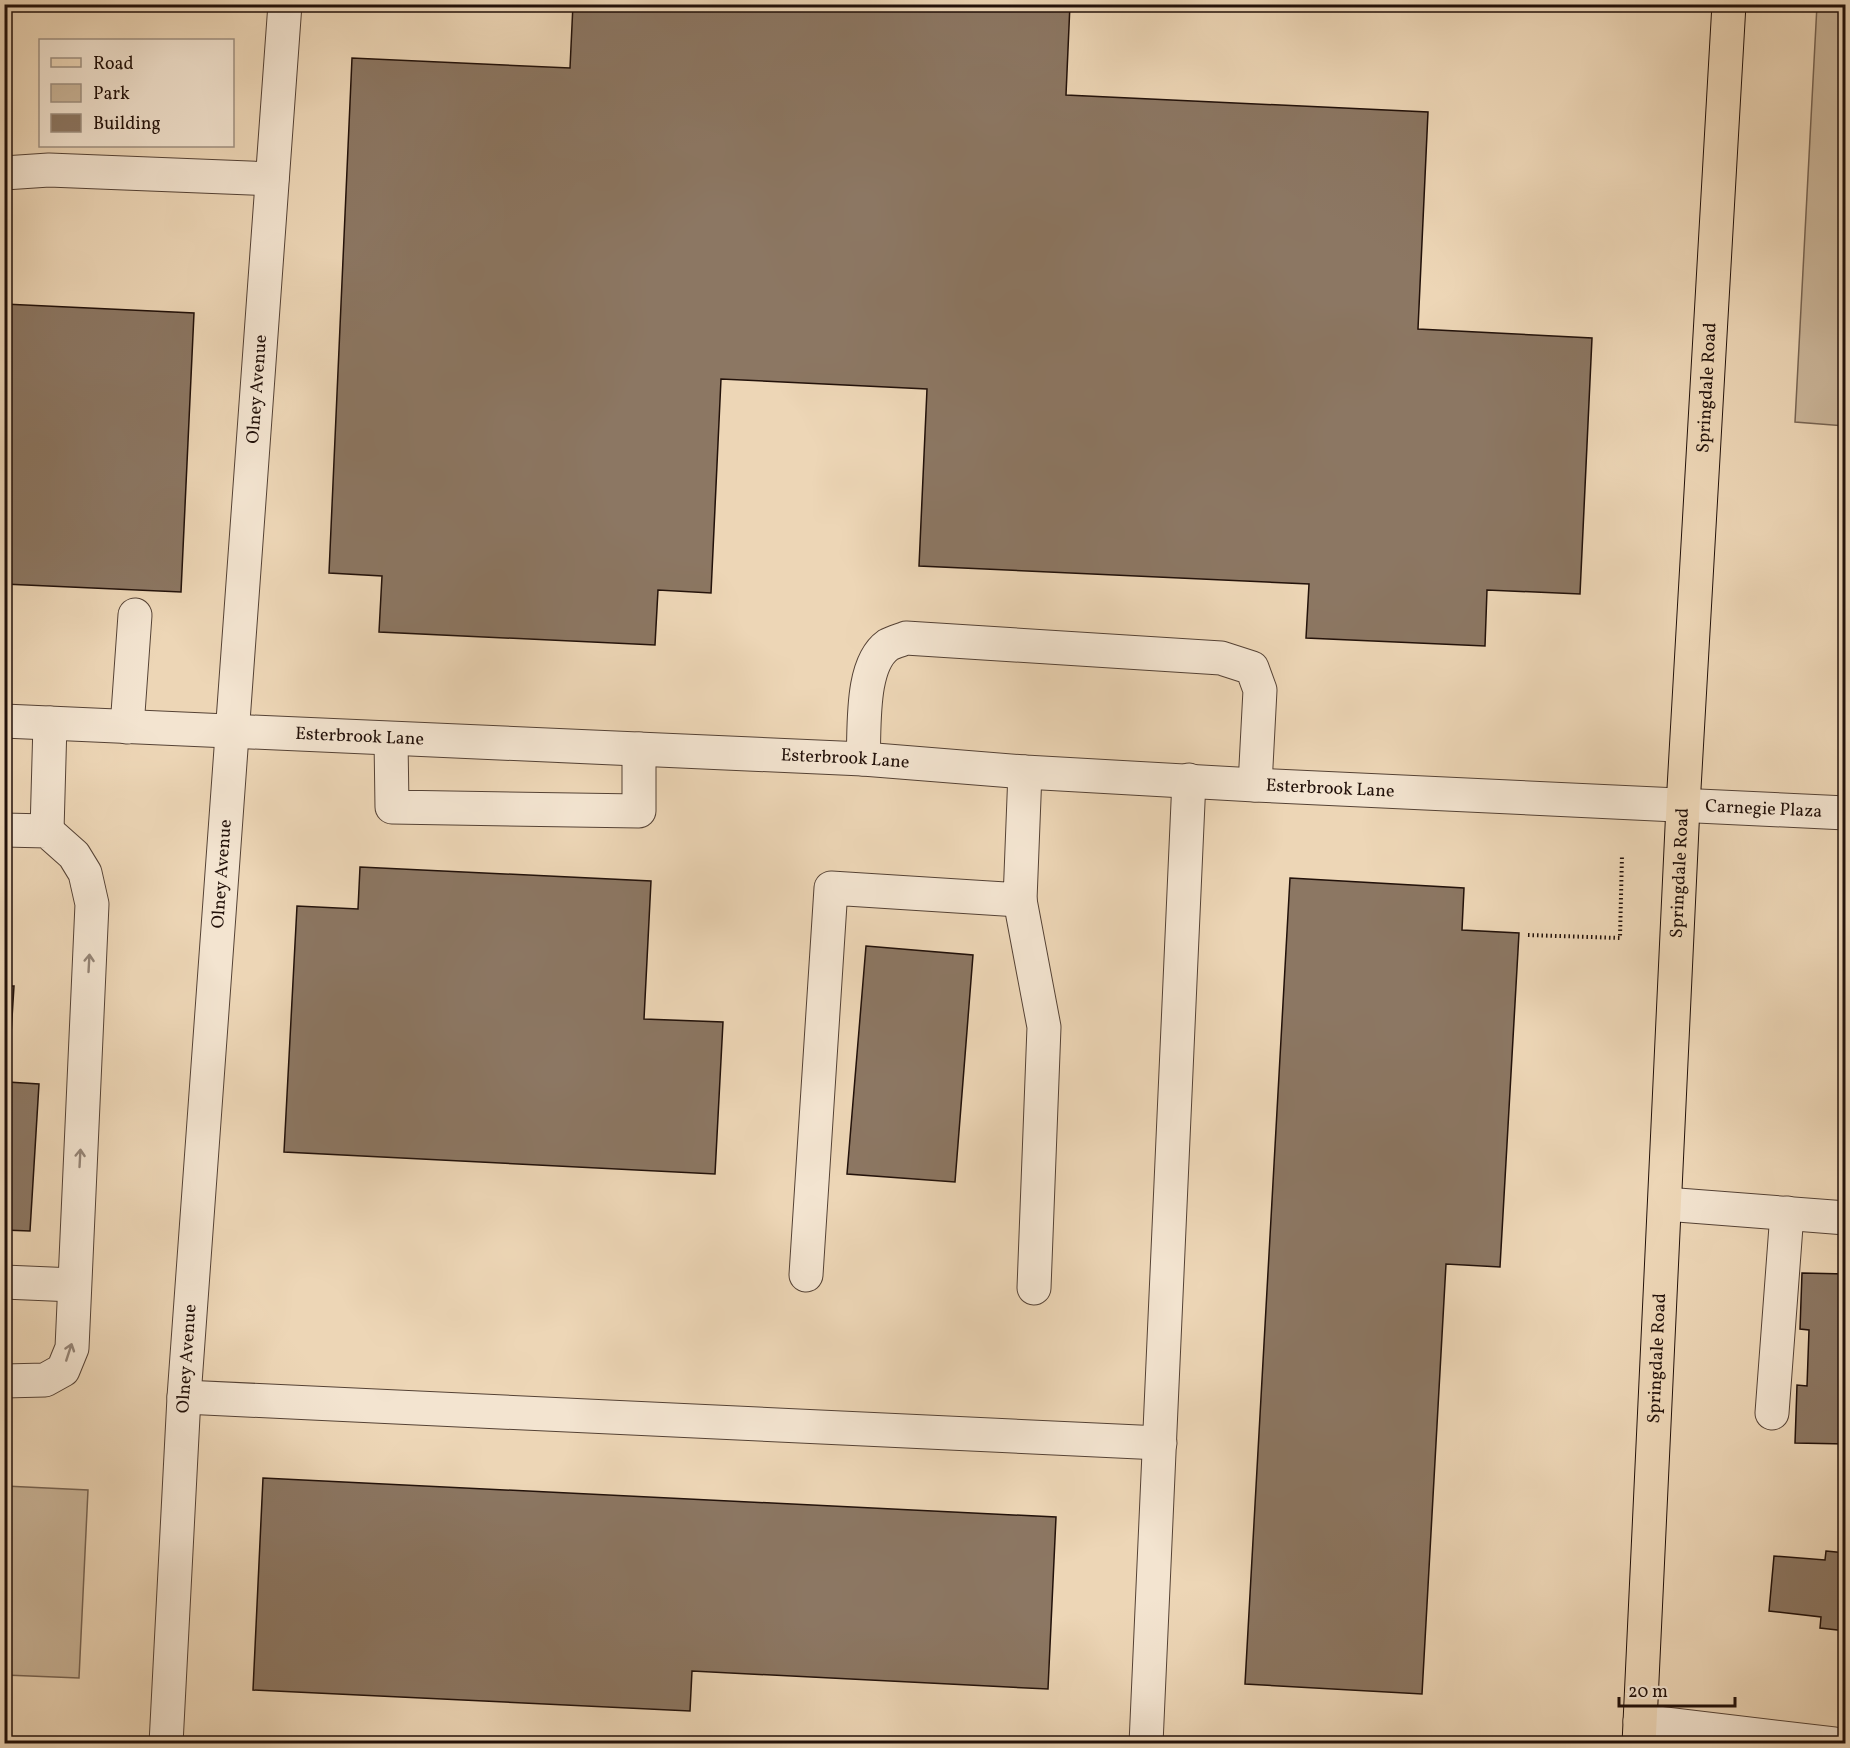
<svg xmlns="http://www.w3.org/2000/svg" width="1850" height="1748" font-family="Vollkorn,serif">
<rect width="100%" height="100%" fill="#edd6b6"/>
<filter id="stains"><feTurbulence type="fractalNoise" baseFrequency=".00333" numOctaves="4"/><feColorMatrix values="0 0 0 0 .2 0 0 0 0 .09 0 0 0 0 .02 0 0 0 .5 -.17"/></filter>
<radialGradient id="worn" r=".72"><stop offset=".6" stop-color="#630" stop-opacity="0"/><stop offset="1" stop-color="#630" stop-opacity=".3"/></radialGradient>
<path fill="#cab599" stroke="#766352" stroke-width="1.5" d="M1817 5H1845V426L1795 422Z
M5 1486 88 1490 79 1678 5 1675Z"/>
<path fill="#8c7763" stroke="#22110a" stroke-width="1.5" d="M573 4H1070L1066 95 1428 112 1418 329 1592 338 1580 594 1487 590 1485 646 1306 638 1309 584 919 566 927 389 721 379 711 593 658 590 655 645 379 632 382 576 329 573 352 58 570 68Z
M4 304 194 313 181 592 4 584Z
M360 867 651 881 644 1019 723 1022 715 1174 284 1152 297 906 358 909Z
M1290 878 1464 888 1462 930 1519 933 1500 1267 1446 1264 1422 1694 1245 1684Z
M866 946 973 955 955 1182 847 1174Z
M4 986H14L8 1082 39 1084 30 1231 4 1230Z
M1802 1273 1846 1274V1444L1795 1443 1797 1385 1807 1386 1809 1330 1800 1329Z
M263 1478 1056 1517 1048 1689 692 1671 690 1711 253 1690Z
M1826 1551 1846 1553V1631L1820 1628 1821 1617 1769 1611 1774 1556 1825 1560Z"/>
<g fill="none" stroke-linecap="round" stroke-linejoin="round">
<g stroke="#554235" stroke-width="35">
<g id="minor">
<path d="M4 173 49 170 272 179"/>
<path id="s1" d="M4 721 863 759 1025 772 1255 785 1846 813"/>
<path d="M127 727 135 615"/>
<path d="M391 739 392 807 639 811V749"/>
<path d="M863 759C865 728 860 665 888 645 893 642 901 640 906 638L1221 658 1252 668 1260 690 1255 785"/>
<path d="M4 830 47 831 74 855 85 873 92 904 72 1348 63 1370 45 1380 4 1381"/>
<path d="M47 831 50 723"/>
<path d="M1020 900 1044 1027 1034 1288"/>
<path d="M1665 1204 1846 1218"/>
<path d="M806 1275 831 888 1020 900 1025 772"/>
<path d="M4 1282 74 1285"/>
<path d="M184 1397 1160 1443"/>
<path d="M1772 1413 1787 1213"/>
<path d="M1640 1721 1834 1744"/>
<path id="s2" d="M166 1744 184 1397 285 4"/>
<path d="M1146 1744 1189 780"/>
</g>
</g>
<g stroke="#22110a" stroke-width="35">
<g id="major">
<path id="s3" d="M1639 1744 1683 806 1729 4"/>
</g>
</g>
<path stroke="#22110a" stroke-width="4" stroke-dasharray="1.5 3" stroke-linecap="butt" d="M1528 935 1620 938 1622 855"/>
<use href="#minor" stroke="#f3e4d0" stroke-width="33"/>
<use href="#major" stroke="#edd6b6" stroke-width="33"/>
</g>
<defs><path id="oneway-shaft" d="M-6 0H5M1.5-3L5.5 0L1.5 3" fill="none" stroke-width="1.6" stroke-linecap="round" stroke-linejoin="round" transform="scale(1.5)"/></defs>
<g stroke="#958577">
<use href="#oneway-shaft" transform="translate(89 963) rotate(-87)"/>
<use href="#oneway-shaft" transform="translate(80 1158) rotate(-87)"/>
<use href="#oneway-shaft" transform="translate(69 1352) rotate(-72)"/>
</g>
<g text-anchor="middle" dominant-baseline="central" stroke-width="6" stroke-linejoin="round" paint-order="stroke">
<g font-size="18" fill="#22110a" stroke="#f3e4d0">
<text stroke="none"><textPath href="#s2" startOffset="1358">Olney Avenue</textPath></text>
<text stroke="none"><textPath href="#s3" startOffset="1358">Springdale Road</textPath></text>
<text stroke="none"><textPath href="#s1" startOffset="356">Esterbrook Lane</textPath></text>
<text stroke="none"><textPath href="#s1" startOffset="842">Esterbrook Lane</textPath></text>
<text stroke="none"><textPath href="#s1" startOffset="1328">Esterbrook Lane</textPath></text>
<text stroke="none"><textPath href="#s1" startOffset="1762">Carnegie Plaza</textPath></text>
<text stroke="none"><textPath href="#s2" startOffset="872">Olney Avenue</textPath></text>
<text stroke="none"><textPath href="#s3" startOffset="872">Springdale Road</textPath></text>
<text stroke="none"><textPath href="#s2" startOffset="386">Olney Avenue</textPath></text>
<text stroke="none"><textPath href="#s3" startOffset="386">Springdale Road</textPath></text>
</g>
</g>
<rect width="1850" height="1748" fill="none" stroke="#edd6b6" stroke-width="24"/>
<rect x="6" y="6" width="1838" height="1736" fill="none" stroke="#22110a" stroke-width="3"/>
<rect x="12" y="12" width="1826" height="1724" fill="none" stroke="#22110a" stroke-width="1.5"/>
<rect x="39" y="39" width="195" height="108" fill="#f3e4d0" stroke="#9f9081" stroke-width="1.5"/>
<rect x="51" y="58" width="30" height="9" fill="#edd6b6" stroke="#9f9081" stroke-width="1.5"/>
<text x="93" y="69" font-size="18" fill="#22110a">Road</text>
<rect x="51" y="84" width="30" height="18" fill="#cab599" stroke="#9f9081" stroke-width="1.5"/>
<text x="93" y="99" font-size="18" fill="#22110a">Park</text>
<rect x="51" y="114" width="30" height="18" fill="#8c7763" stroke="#9f9081" stroke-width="1.5"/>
<text x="93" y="129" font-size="18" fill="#22110a">Building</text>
<path d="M1619 1697v9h116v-9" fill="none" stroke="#22110a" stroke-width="3"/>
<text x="1628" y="1697" font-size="18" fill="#22110a" stroke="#f3e4d0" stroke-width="4.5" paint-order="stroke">20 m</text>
<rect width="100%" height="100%" filter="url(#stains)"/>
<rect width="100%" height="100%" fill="url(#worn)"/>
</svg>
